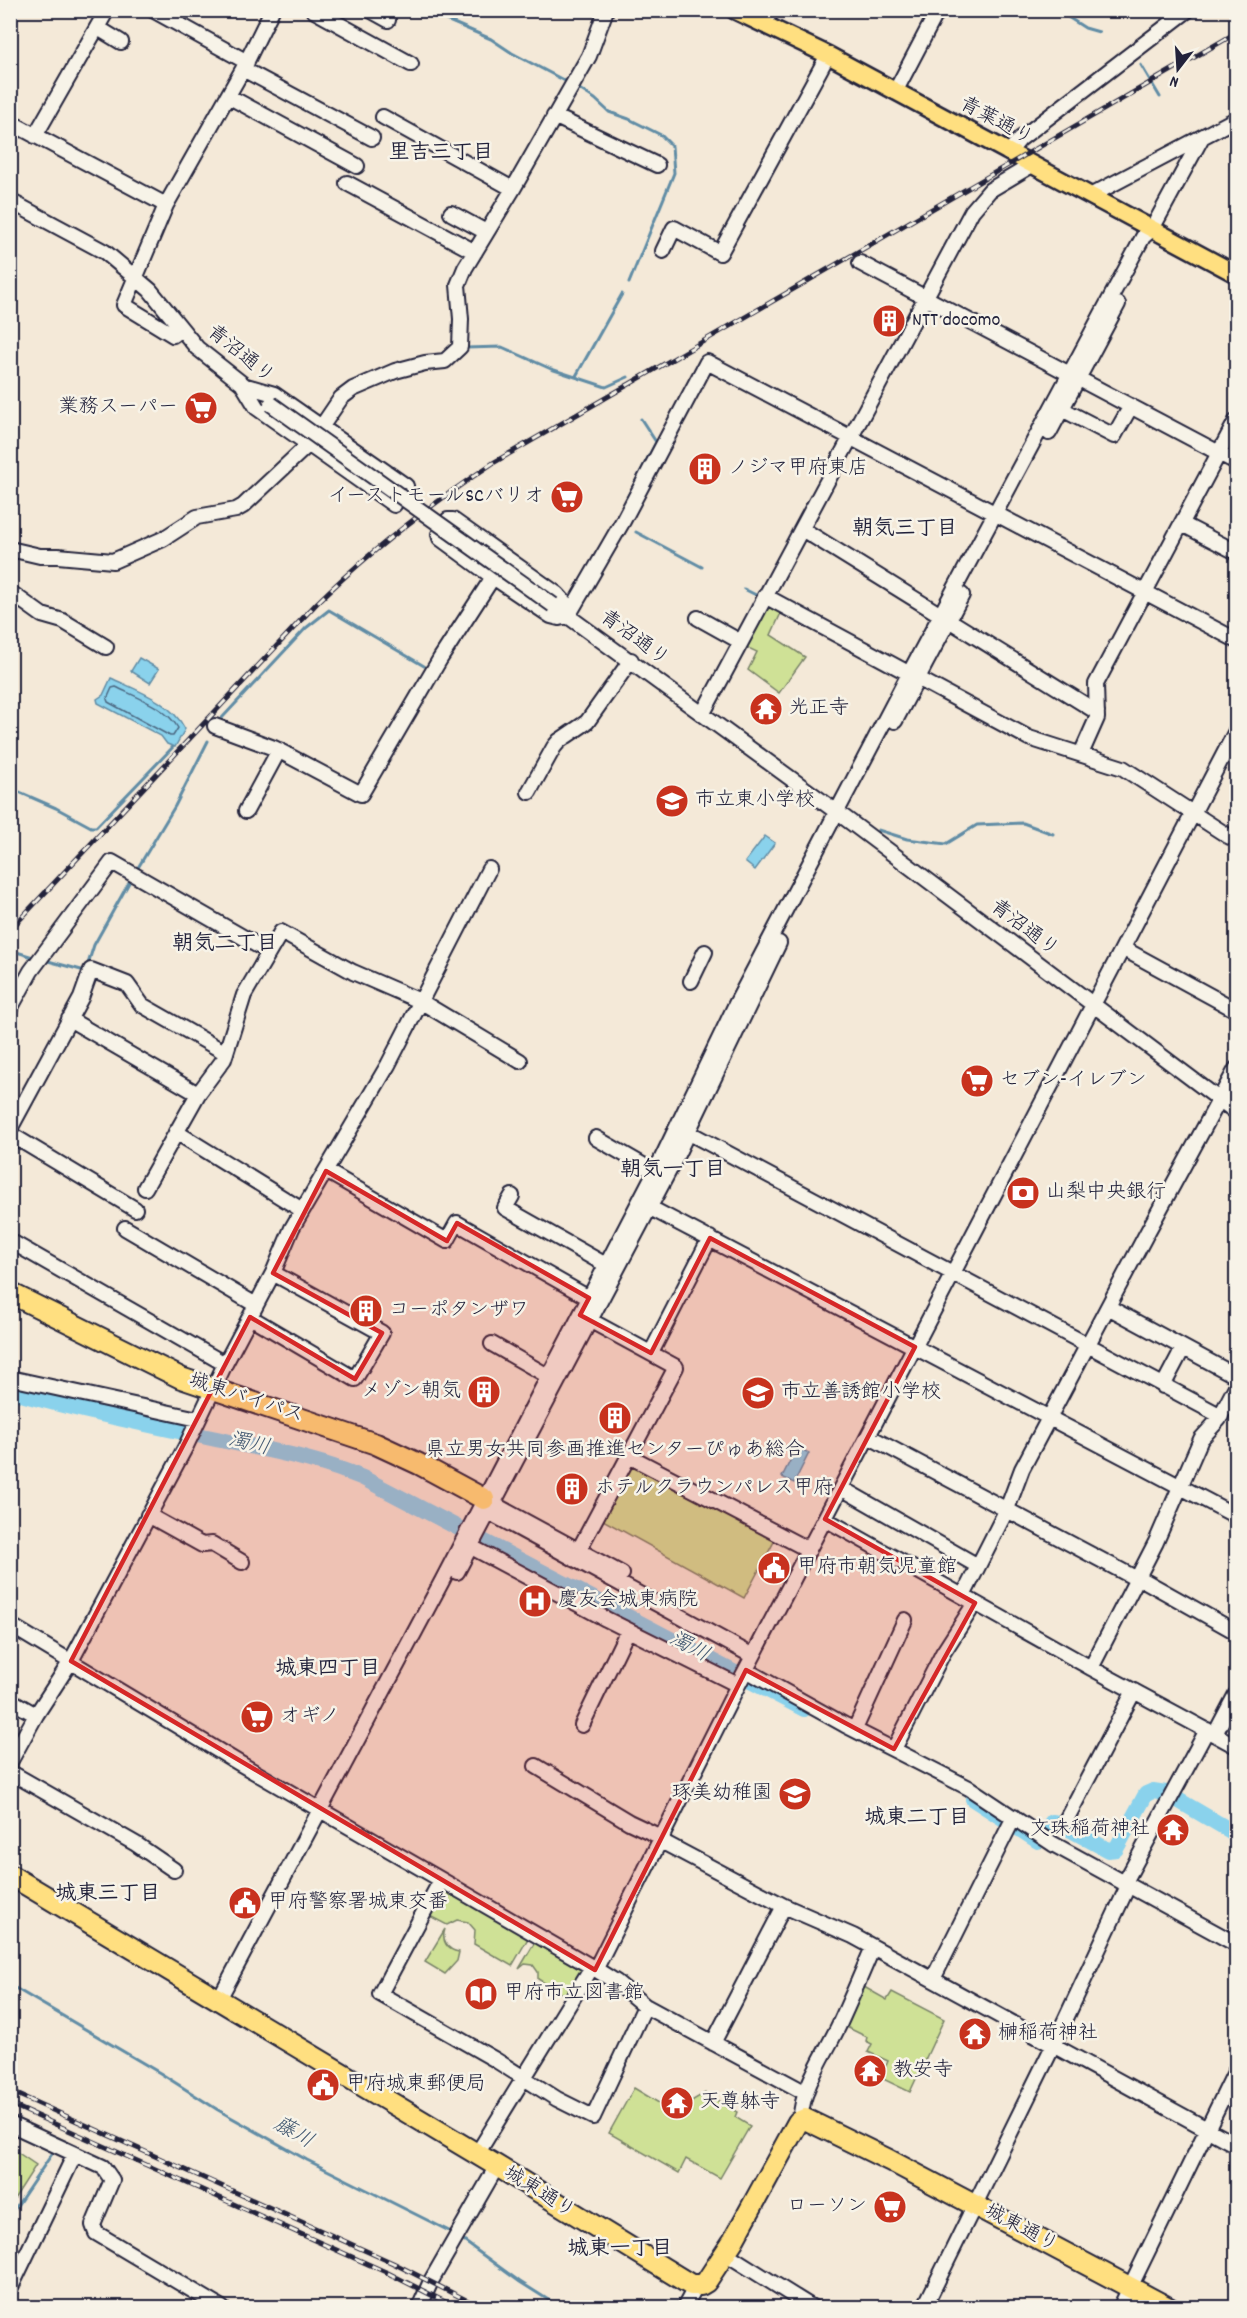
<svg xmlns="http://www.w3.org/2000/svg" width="1247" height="2318" font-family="Dekko,'Klee One',sans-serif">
<rect width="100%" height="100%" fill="#f4e9d8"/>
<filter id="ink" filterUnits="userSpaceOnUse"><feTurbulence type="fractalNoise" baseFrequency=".0167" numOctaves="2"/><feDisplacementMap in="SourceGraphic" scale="12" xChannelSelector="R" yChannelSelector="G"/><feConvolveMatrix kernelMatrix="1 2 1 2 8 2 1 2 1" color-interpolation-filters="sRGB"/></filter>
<g filter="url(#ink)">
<path fill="#cfe196" stroke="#788268" stroke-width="1.5" d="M765 604 781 613 771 635 805 657 779 693 748 670 757 652 744 646Z
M630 1463 777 1536 744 1598 601 1519Z
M441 1880 531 1933 512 1966 474 1944 475 1930 468 1922 457 1920 447 1925 424 1913Z
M445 1929C441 1941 447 1950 459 1952L457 1961 445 1974 425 1962Z
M538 1937 592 1967 571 1999 538 1979V1972L533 1965 525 1964 519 1969Z
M857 1983 887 2000 892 1992 944 2019 910 2092 881 2078 888 2061 868 2052 872 2044 866 2041 867 2037 840 2024Z
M634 2088 682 2117 693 2100 705 2093 737 2112 735 2117 750 2126 720 2178 686 2159 679 2173 609 2133Z
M11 2148 36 2165 11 2204Z"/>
<path fill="#8ad2ec" stroke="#608ca5" stroke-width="1.5" d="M139 658 159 669 150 683 131 671Z
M111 678C136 690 172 702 185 729L175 747 167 744 161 736 98 703 97 699 103 695Z
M765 836 775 843 755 870 745 862Z
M797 1447 809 1453 794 1483 782 1477Z"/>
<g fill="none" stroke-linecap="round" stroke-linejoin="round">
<path stroke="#4c6882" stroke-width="1.5" d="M116 687C136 697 166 707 178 728L173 736H170L108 702 107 699 112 688Z"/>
<path stroke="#608ca5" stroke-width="3" d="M423 10 491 39 512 53 569 83
M1057 10 1085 28 1099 32
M1141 65 1160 97
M576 87 595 99 609 112 629 119 661 135 672 146 674 173 629 283
M465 348 502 347 551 369 606 387 628 377
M576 376 622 294
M627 498 656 442 641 419
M636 532 702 567
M744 589 760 597
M222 718 306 628 329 610 424 666
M10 788 56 808 91 827H96L173 747
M878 830 907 839 946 844 977 825 1023 823 1053 834
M136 871 175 806 208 741
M10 950 33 957
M48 961 85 971
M87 967 94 945 131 879
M10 1985 160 2073 218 2110 307 2160 453 2233
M10 2216 54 2151
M461 2239 520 2282 561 2308"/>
<path stroke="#8ad2ec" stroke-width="16" d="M10 1391C81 1411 154 1426 226 1441 272 1451 319 1459 363 1478L804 1709
M973 1799 1038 1841 1052 1822 1058 1823 1108 1850 1116 1849 1146 1794 1153 1791 1166 1793 1236 1834"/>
<g stroke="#22223b" stroke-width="18">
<path id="minor" d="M153 10 247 62
M313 10 411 64
M370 10 388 20
M764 25 772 10
M98 28 121 42
M243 69 372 138
M895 92 938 10
M228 96 357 166
M554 116 657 165
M383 117 513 189
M10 122 166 205
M35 136 107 10
M1008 153 1020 139 1188 10
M347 183 475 252
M1090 196 1236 119
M10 201 105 252 150 290 197 348 249 389
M451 213 486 232
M663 251 674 228 720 253 828 55
M860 263 1236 462
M180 329 173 335 124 305 166 205 243 69 272 10
M243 385 274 394 406 486 394 505 257 408Z
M1062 409 1114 436 1131 406
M322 426 341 398 353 389 395 371 425 363 445 361 460 347 461 319 458 285 465 268 513 189 589 56 606 10
M1049 433 1118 304
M1182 524 1236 552
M802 529 1097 712
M10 549 40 556H58L113 561 163 539 197 517 236 510 243 506 309 444
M493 577 440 538 439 534 448 520H453L557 594 565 603 568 616
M10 592 42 615 63 621 106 647
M765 596 1029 738 1123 768 1228 836 1236 840
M561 611 845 818 1236 1112
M698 618 741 642
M703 713 972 211 990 190 1032 165
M895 721 962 595
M215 726 274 748 361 794 440 659 493 577 551 616 559 618 568 616 623 521 707 362 1236 640
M1081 754 1097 718 1096 684 1236 421
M529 792 554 747 559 741 587 722 631 660
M246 811 279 750
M1124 949 1236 1010
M691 981 705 952
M10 1009 31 971 112 862 269 952
M69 1019 198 1094
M10 1129 81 998 91 970 127 984 142 1005 226 1053
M682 1129 1221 1416
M176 1132 302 1210
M10 1134 135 1209
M596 1138 655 1172
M326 1171 447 1241 457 1223 589 1298
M145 1188 198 1094 224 1059 244 995 281 932 353 972 420 1001 520 1061
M512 1196 505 1208 606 1265
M641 1203 1236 1516
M125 1228 256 1305
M10 1241 225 1364
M1108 1307 1236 1376
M250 1317 355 1379 382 1333 273 1273
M492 1344 548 1376
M651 1353 710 1238
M10 1378 198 1419
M1163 1386 1183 1348
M868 1436 1137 1579
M629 1456 809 1550
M841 1488 978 1566
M486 1500 622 1574
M481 1508 753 1656
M148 1515 202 1545 212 1544 242 1562
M825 1519 1091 1668 1236 1746
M464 1543 606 1619 738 1685
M574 1559 676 1367 582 1316
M457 1572 672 1165 779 943
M1138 1577 1236 1632
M963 1596 1007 1509 1022 1469 1148 1231 1236 1069
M10 1625 239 1763 592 1967 616 1982 645 2006 806 2093
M1091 1668 1156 1542 1201 1439 1219 1419 1236 1386
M746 1670 845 1725 969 1788 1053 1844 1236 1944
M10 1700 36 1715
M582 1725 628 1630
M855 1729 905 1620
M1215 1734 1236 1694
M894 1749 943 1653 975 1603
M10 1762 36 1715 71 1661 186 1446 225 1364 273 1273 292 1228 388 1065 489 869
M536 1766 629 1822 663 1838
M10 1772 136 1844 174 1870
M1066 1820 1134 1691
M661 1841 784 1906 853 1936 1236 2145
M441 1880 380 1994 494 2059 557 2099 593 2117 645 2006
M1124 1884 1207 1730
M595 1970 738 1685 1236 731
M933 1979 1014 1817
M219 1999 442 1581 661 1160 736 1004 909 674 1143 237 1152 229 1201 139
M713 2043 784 1906
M801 2119C800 2090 827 2051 839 2025 851 1999 862 1973 873 1947
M10 2124 103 2167 112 2180 93 2225 96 2233 222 2308
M477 2154 592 1967
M725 2253 813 2308
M10 2289 75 2154
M419 2308 431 2281 497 2166
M684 2308 696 2286
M924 2308 1053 2046 1128 1886
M1120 2308 1236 2070"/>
</g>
<g stroke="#22223b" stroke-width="21">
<path id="major" d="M734 10 828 55 1236 274"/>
</g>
<g stroke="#22223b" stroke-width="24">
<path id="highway" d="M10 1293 181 1378 376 1444 419 1464 484 1499
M10 1875 497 2166 691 2285H701L706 2282 733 2241 798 2122 805 2119 889 2160 1169 2308"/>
</g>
<use href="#minor" stroke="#f7f3e8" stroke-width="14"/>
<use href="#major" stroke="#ffdf80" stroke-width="16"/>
<use href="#highway" stroke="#ffdf80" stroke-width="20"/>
<g stroke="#22223b" stroke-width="5">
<path id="rail" d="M10 930 317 603C371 550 430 505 493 463L1236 33
M10 2091 393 2263 482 2308
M10 2104 388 2273 457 2308"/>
</g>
<use href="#rail" stroke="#f7f3e8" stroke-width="3" stroke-dasharray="9" stroke-linecap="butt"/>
<g stroke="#22223b" stroke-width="18" stroke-linecap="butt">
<path id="minor-bridge" d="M271 404 553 605"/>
</g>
<use href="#minor-bridge" stroke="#f7f3e8" stroke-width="14"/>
</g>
</g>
<path fill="#d62828" fill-opacity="0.2" stroke="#d62828" stroke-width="4.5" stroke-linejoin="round" d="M326 1171 447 1241 457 1223 589 1298 580 1315 651 1353 710 1238 915 1347 825 1519 975 1603 894 1749 746 1670 595 1970 71 1661 250 1317 355 1379 382 1333 273 1273Z"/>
<defs>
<g id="building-disc" transform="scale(1.725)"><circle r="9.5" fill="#c8321e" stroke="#f7f3e8"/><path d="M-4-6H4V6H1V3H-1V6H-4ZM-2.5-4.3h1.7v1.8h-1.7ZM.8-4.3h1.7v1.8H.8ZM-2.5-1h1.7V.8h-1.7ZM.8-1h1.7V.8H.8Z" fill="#fff"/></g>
<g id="supermarket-disc" transform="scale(1.725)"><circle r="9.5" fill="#c8321e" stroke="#f7f3e8"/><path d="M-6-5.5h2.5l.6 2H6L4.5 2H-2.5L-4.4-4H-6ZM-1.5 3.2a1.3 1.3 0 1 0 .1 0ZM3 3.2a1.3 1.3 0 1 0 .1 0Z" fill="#fff"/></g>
<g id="temple-disc" transform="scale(1.725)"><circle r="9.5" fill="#c8321e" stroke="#f7f3e8"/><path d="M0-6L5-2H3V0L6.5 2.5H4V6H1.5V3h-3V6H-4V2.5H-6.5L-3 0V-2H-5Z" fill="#fff"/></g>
<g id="school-disc" transform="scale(1.725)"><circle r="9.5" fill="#c8321e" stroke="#f7f3e8"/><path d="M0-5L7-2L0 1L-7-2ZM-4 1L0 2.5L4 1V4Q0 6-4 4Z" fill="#fff"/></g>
<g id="bank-disc" transform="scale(1.725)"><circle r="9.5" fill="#c8321e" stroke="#f7f3e8"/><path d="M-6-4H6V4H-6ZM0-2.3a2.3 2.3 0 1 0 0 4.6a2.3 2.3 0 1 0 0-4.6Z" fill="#fff"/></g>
<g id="civic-disc" transform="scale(1.725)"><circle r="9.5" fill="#c8321e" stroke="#f7f3e8"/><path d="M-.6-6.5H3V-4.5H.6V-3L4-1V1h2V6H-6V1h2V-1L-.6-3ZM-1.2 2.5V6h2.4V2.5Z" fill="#fff"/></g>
<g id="hospital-disc" transform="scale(1.725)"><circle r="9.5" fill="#c8321e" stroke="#f7f3e8"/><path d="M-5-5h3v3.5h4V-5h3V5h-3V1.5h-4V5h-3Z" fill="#fff"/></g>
<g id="library-disc" transform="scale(1.725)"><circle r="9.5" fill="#c8321e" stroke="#f7f3e8"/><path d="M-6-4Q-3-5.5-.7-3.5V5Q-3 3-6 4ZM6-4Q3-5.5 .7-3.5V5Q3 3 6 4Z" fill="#fff"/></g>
</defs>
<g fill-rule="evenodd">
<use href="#building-disc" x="889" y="321"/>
<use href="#supermarket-disc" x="201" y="408"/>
<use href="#building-disc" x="705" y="469"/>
<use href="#supermarket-disc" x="567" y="497"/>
<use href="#temple-disc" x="766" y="709"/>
<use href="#school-disc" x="672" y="801"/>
<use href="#supermarket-disc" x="977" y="1081"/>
<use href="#bank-disc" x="1023" y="1193"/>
<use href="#building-disc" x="366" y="1311"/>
<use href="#building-disc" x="484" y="1392"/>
<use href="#school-disc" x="758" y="1393"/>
<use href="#building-disc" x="615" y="1418"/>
<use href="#building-disc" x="572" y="1489"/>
<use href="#civic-disc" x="774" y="1568"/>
<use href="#hospital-disc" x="535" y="1601"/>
<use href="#supermarket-disc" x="257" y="1717"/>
<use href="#school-disc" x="795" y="1794"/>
<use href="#temple-disc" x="1173" y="1830"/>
<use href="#civic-disc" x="245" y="1903"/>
<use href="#library-disc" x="481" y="1994"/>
<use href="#temple-disc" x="975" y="2034"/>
<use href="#temple-disc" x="870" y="2071"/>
<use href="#civic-disc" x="323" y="2085"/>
<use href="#temple-disc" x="677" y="2103"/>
<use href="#supermarket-disc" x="890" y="2207"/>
</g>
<g text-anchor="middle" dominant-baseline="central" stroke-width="5" stroke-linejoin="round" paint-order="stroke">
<g font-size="20" fill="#22223b" stroke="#f7f3e8">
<text transform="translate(996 122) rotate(28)">青葉通り</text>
<text transform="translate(240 355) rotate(39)">青沼通り</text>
<text transform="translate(634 639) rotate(36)">青沼通り</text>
<text transform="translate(1024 929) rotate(37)">青沼通り</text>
<text transform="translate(246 1399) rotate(18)">城東バイパス</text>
<text transform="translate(539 2193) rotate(32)">城東通り</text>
<text transform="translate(1021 2229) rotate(28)">城東通り</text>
</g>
<g font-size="20" fill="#22223b" stroke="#f7f3e8" text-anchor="start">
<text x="912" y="321">NTT docomo</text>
<text x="178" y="408" text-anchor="end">業務スーパー</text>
<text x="728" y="469">ノジマ甲府東店</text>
<text x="544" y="497" text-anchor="end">イーストモールSCバリオ</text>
<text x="789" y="709">光正寺</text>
<text x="695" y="801">市立東小学校</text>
<text x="1000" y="1081">セブン-イレブン</text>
<text x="1046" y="1193">山梨中央銀行</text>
<text x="389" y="1311">コーポタンザワ</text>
<text x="461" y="1392" text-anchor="end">メゾン朝気</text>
<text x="781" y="1393">市立善誘館小学校</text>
<text x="615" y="1451" text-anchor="middle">県立男女共同参画推進センターぴゅあ総合</text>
<text x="595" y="1489">ホテルクラウンパレス甲府</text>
<text x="797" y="1568">甲府市朝気児童館</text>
<text x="558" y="1601">慶友会城東病院</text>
<text x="280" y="1717">オギノ</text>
<text x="772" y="1794" text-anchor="end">琢美幼稚園</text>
<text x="1150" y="1830" text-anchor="end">文珠稲荷神社</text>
<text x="268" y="1903">甲府警察署城東交番</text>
<text x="504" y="1994">甲府市立図書館</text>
<text x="998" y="2034">榊稲荷神社</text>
<text x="893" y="2071">教安寺</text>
<text x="346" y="2085">甲府城東郵便局</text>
<text x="700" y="2103">天尊躰寺</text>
<text x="867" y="2207" text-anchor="end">ローソン</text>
</g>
<g font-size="21" font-weight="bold" fill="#22223b" stroke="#f7f3e8">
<text x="441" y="154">里吉三丁目</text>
<text x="905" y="530">朝気三丁目</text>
<text x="225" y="945">朝気二丁目</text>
<text x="673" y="1171">朝気一丁目</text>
<text x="328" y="1670">城東四丁目</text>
<text x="917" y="1819">城東二丁目</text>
<text x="108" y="1895">城東三丁目</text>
<text x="620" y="2250">城東一丁目</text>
</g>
<g font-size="21" font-style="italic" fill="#415770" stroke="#f7f3e8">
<text transform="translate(249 1445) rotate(13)">濁川</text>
<text transform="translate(689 1648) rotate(28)">濁川</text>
<text transform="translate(293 2134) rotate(30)">藤川</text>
</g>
</g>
<rect width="1247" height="2318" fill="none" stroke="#f7f3e8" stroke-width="36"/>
<rect x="18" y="18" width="1211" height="2282" fill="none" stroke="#22223b" stroke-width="2" filter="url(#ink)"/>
<g transform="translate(1178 69) rotate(197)" stroke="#f7f3e8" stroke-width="4.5" paint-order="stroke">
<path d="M0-4.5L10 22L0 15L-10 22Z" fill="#22223b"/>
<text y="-9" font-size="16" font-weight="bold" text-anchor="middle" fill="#22223b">N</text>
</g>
</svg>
